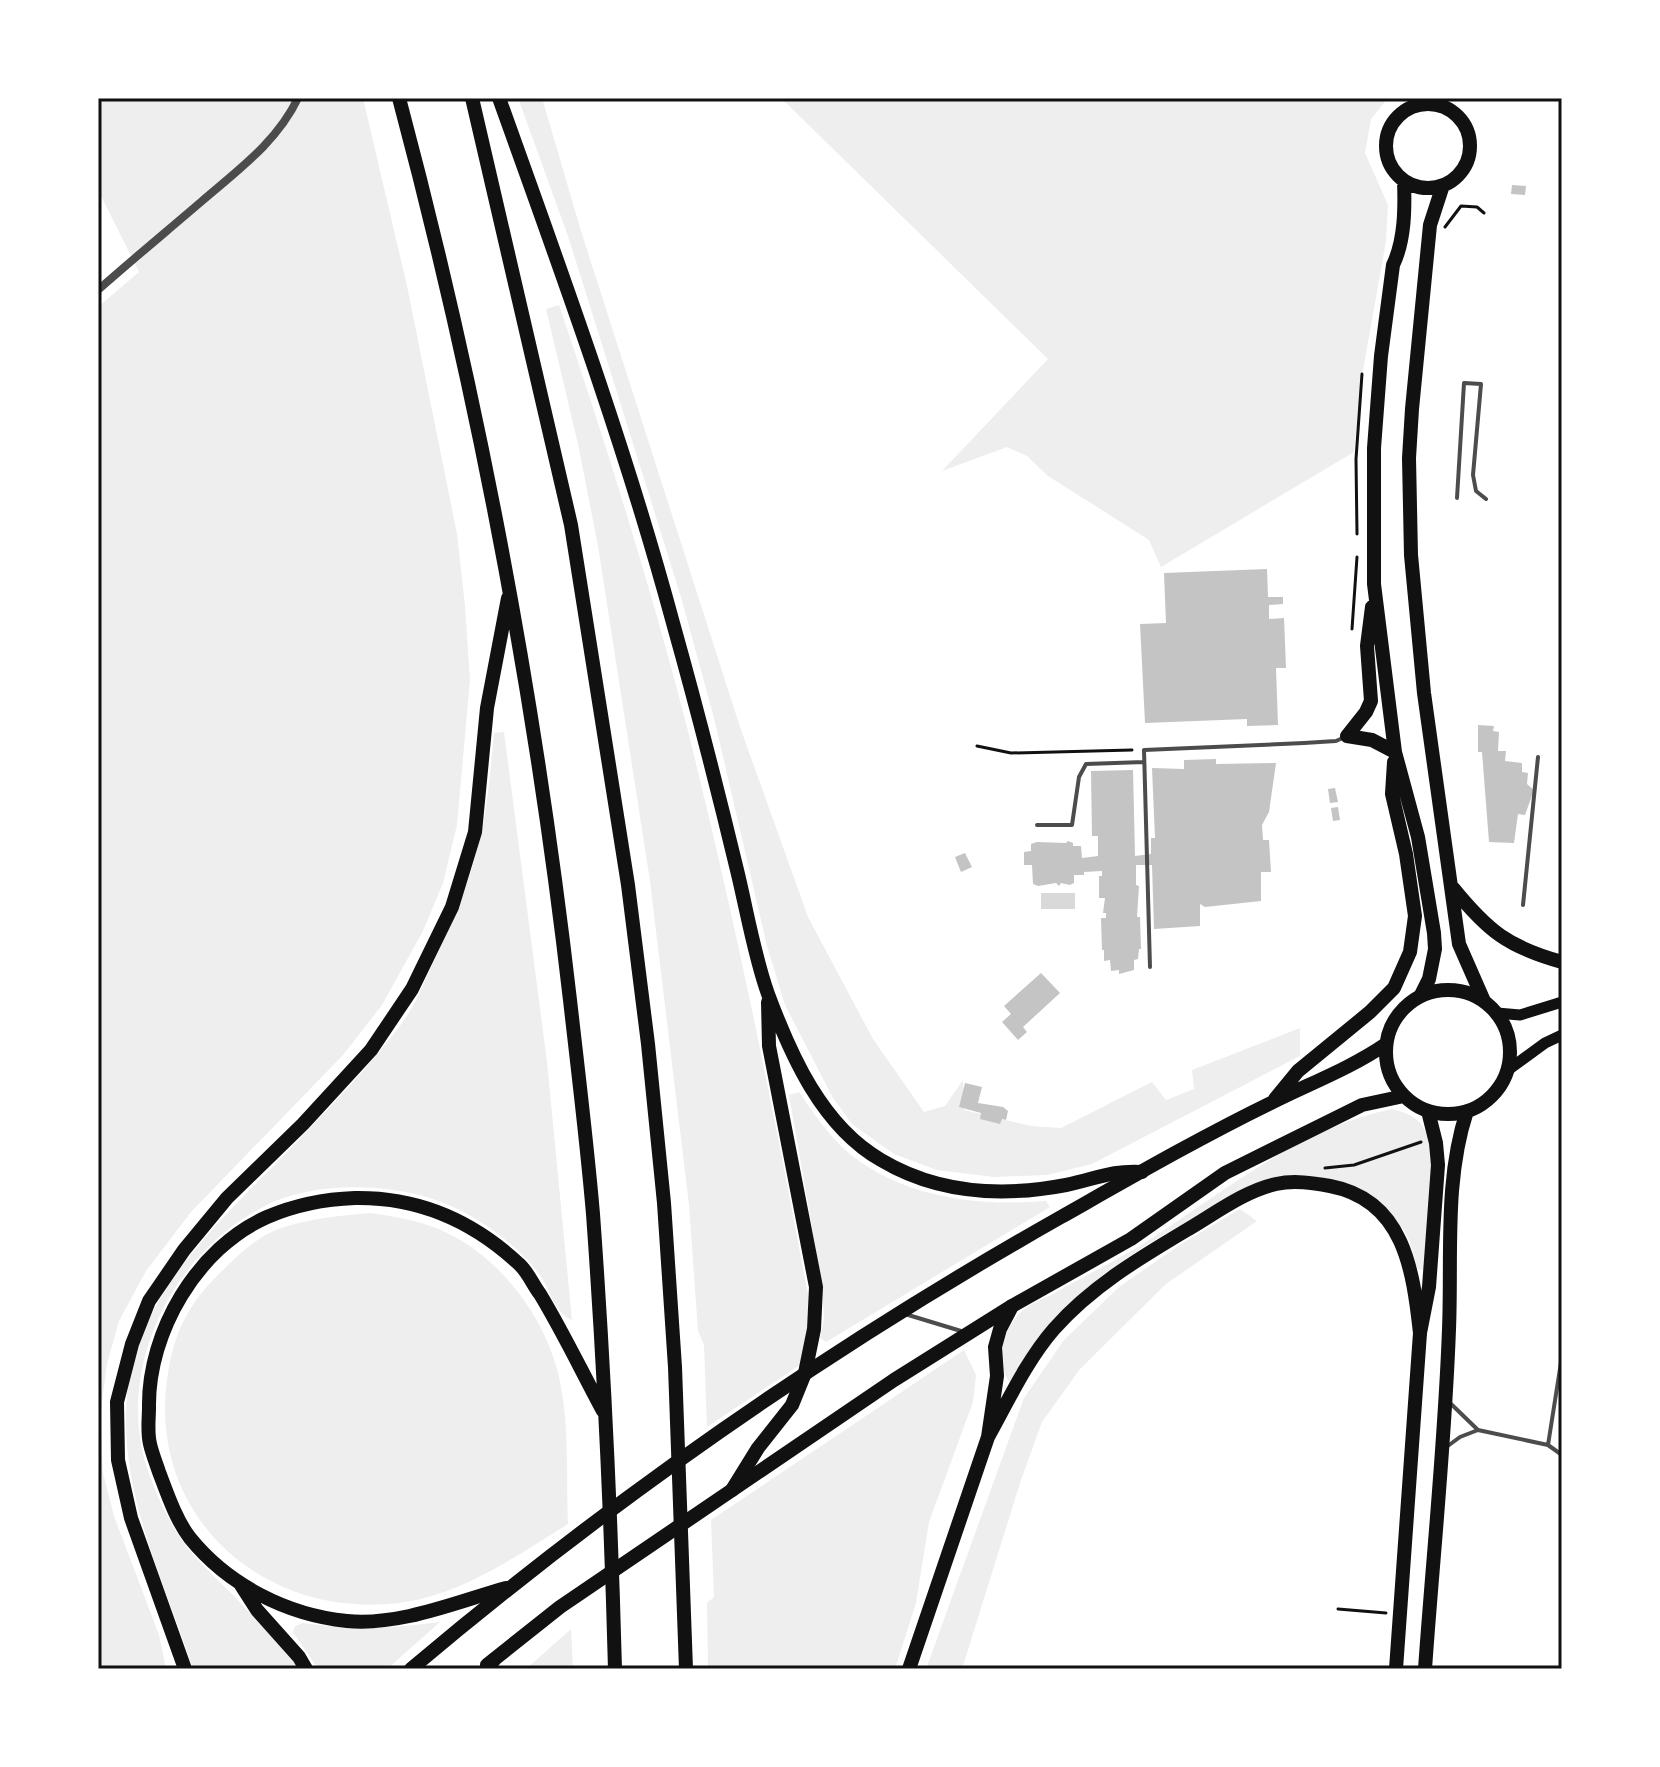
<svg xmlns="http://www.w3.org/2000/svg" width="1660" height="1767" font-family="Overpass,sans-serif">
<rect width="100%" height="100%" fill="#fff"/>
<path fill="#eee" d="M98 98H363L407 286 457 534 465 606 470 680 457 825 443 883 423 931 382 1005 343 1055 191 1212 146 1271 119 1321 107 1364 100 1416 103 1473 114 1516 159 1635 166 1669H98V307L139 272 98 190Z
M518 98H542L581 231 740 727 808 917 873 1039 924 1112 945 1106 963 1080 964 1110 1031 1126 1061 1128 1152 1082 1166 1100 1194 1089 1192 1070 1300 1028V1056L1092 1164 1047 1175 994 1177 937 1170 894 1154 852 1124 833 1098 785 1005 767 946 714 718 681 597 568 236Z
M781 98H1388L1371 119 1365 153 1388 205 1386 241 1362 376 1354 452 1161 567 1149 540 1048 476 1027 456 1007 447 942 471 1048 359Z
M559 305C606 444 650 584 687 727 734 915 773 1105 808 1295L807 1336 800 1365 707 1427 704 1345 698 1331 689 1205 650 881 598 546 578 444 546 309Z
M504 732 547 1062 572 1320C554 1312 551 1292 541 1277 515 1240 467 1208 423 1196 375 1183 307 1183 263 1207 172 1254 115 1368 147 1468 155 1492 167 1518 181 1539 196 1560 217 1579 235 1597 257 1621 279 1644 300 1669H193C166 1586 124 1503 126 1414 127 1299 221 1221 294 1145 331 1106 370 1066 402 1023 416 1004 425 980 435 959 451 926 465 893 475 858 487 817 490 775 494 733Z
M799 1092C812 1111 825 1130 841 1146 895 1197 976 1207 1046 1201L1050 1207 826 1342 820 1338 824 1319 822 1284 789 1095Z
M1392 1109C1407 1113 1420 1117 1426 1133 1439 1163 1426 1237 1424 1270L1417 1269C1414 1258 1412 1244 1406 1234 1372 1176 1297 1161 1239 1192 1180 1226 1114 1258 1066 1308 1045 1330 1028 1358 1010 1382 992 1362 1003 1330 1021 1312 1029 1304 1043 1299 1053 1294 1082 1277 1114 1262 1143 1244 1221 1194 1299 1128 1392 1109Z
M1240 1209 1257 1221 1166 1284 1080 1369 1042 1422 1021 1480 962 1669H926L1024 1398 1064 1340 1119 1287 1181 1244Z
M371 1213C398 1217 423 1221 447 1233 500 1258 544 1316 558 1373 570 1422 566 1474 568 1524 518 1555 464 1593 405 1602 269 1623 148 1520 167 1380 173 1335 187 1305 219 1274 236 1257 254 1239 276 1230 308 1218 338 1216 371 1213Z
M964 1350 976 1375 973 1402 929 1522 916 1603 895 1669H708L707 1603 714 1597 711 1520Z
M440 1622 387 1669H318L293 1632 295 1626 303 1623C350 1629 393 1629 440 1622Z
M571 1629 573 1669H526Z"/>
<path fill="#d9d9d9" d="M1041 893H1075V909H1041Z"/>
<path fill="#c4c4c4" d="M1512 185 1526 186 1525 195 1511 194Z
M1267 569 1268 597H1283V604L1269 605V619L1284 618 1286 668H1276L1278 725 1247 726V719L1145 723 1140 624 1166 623 1164 573Z
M1478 725 1494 726 1493 731 1499 732 1498 751H1506L1505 761 1522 763V772L1528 773 1527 784 1534 790 1525 815 1518 814 1514 843 1489 842 1482 752H1478Z
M1216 759V764L1276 763 1269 812 1262 825 1263 840H1269L1271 872H1261V901L1205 907 1200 904V926L1154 929 1152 865H1136V885L1139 886 1137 917H1140L1141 949H1139L1138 959 1134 960V970L1119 974V970L1111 971 1110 960 1104 961V950H1102L1101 918H1106V913H1103L1105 898H1099V876H1102V871L1084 872V875H1074V883L1070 885 1061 883 1059 886 1056 883 1038 886 1033 884 1032 865H1024V852L1031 851V844L1037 842 1066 843 1068 841 1073 843V846H1081L1082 858 1098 856V836H1092L1091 771 1133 770 1135 856 1151 854V838H1155L1152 768 1184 769V760Z
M1335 788 1338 802 1330 803 1328 789Z
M1338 807 1340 820 1333 821 1331 808Z
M965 853 972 867 961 872 955 857Z
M1041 973 1060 993 1023 1027 1027 1032 1018 1040 1002 1022 1011 1014 1004 1006Z
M965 1083 982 1087 978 1103 1003 1107 1008 1111 1006 1120 1002 1119 1000 1124 980 1119 981 1113 959 1107Z"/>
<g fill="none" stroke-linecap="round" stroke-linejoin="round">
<path stroke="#111" stroke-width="3" d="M1445 227 1461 206 1477 207 1484 213
M1357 534 1356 459 1362 374
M1352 629 1357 557
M977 746 1011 753 1132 750
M1325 1168 1354 1165 1421 1142
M1338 1609 1386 1613"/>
<path stroke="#4c4c4c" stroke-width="4" d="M1457 498 1464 383 1481 384 1473 475 1476 491 1486 499
M1037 825H1072L1079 777 1086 764 1144 762
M1523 905 1538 757
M1150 967 1144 750 1304 743 1336 741 1345 737
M905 1314 961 1331
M1449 1402 1478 1430 1548 1445 1562 1455
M1548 1445 1562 1356
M1445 1448 1460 1437 1478 1430"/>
<path stroke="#4c4c4c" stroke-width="8" d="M98 290C132 260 167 231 202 201 238 170 277 142 298 98"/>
<path stroke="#111" stroke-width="11" d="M1497 1013 1520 1015 1562 1002
M1508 1070 1545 1043 1562 1035"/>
<path stroke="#111" stroke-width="14" d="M1386 146a42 42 0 1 1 84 0a42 42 0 1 1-84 0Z
M1404 181C1405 208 1405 240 1393 265L1381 356 1374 448V584L1395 752 1418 837 1434 933 1435 949 1429 979 1421 995
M1443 185 1430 225 1412 409 1409 458 1411 555 1424 693 1459 944 1484 1001
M1372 607 1367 646 1371 701 1366 712 1347 736 1372 740 1395 752
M1453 888C1488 931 1508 947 1562 962
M1386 1052a62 62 0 1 1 124 0a62 62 0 1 1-124 0Z
M1275 1099 1298 1071 1370 1012 1394 988 1410 952 1415 916 1406 854 1392 794 1394 762
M487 1665 560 1607 894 1380 1012 1306 1131 1239 1225 1173 1362 1105 1404 1096
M411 1669C612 1499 831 1347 1061 1217 1130 1178 1201 1137 1273 1102 1311 1083 1351 1068 1386 1044
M1396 1669 1420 1333 1429 1287 1438 1165 1436 1143 1428 1111
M1425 1669C1433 1556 1445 1442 1449 1329 1452 1257 1444 1180 1467 1111"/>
<path stroke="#111" stroke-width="14" d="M399 98C478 394 535 695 570 1000 578 1071 587 1143 593 1214 604 1366 611 1517 615 1669
M472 98 571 525 628 885 648 1044 664 1203 675 1367 686 1669
M499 98C561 271 625 445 673 623 696 705 717 787 737 870 747 911 754 955 768 994 791 1056 822 1126 881 1160 938 1194 1003 1197 1066 1185 1096 1179 1111 1170 1142 1172
M988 1437C1008 1401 1027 1360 1054 1329 1091 1287 1138 1259 1185 1231 1213 1215 1244 1191 1276 1184 1294 1180 1313 1183 1330 1186 1404 1200 1413 1270 1420 1333
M732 1490 758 1448 792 1405 805 1373 814 1329 816 1287 769 1046 768 1002
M241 1585 257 1610 299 1657 306 1669
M506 1588C456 1602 400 1626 347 1621 287 1615 228 1585 190 1538 176 1520 167 1493 159 1472 156 1463 152 1453 150 1444 147 1432 149 1419 149 1407 148 1332 197 1248 267 1217 295 1205 326 1199 355 1198 419 1197 473 1221 519 1264 528 1272 533 1285 540 1294 563 1332 582 1372 603 1411
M185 1669 131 1518 118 1460 117 1402 132 1344 149 1301 184 1250 227 1198 303 1124 371 1050 412 989 452 907 475 832 487 708 508 598
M487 1669 494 1660
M909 1669 988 1437 997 1376 995 1347 1000 1329 1012 1306"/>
</g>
<rect width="1660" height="1767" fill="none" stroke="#ffffff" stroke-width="200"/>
<rect x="100" y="100" width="1460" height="1567" fill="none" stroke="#111" stroke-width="3"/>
</svg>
